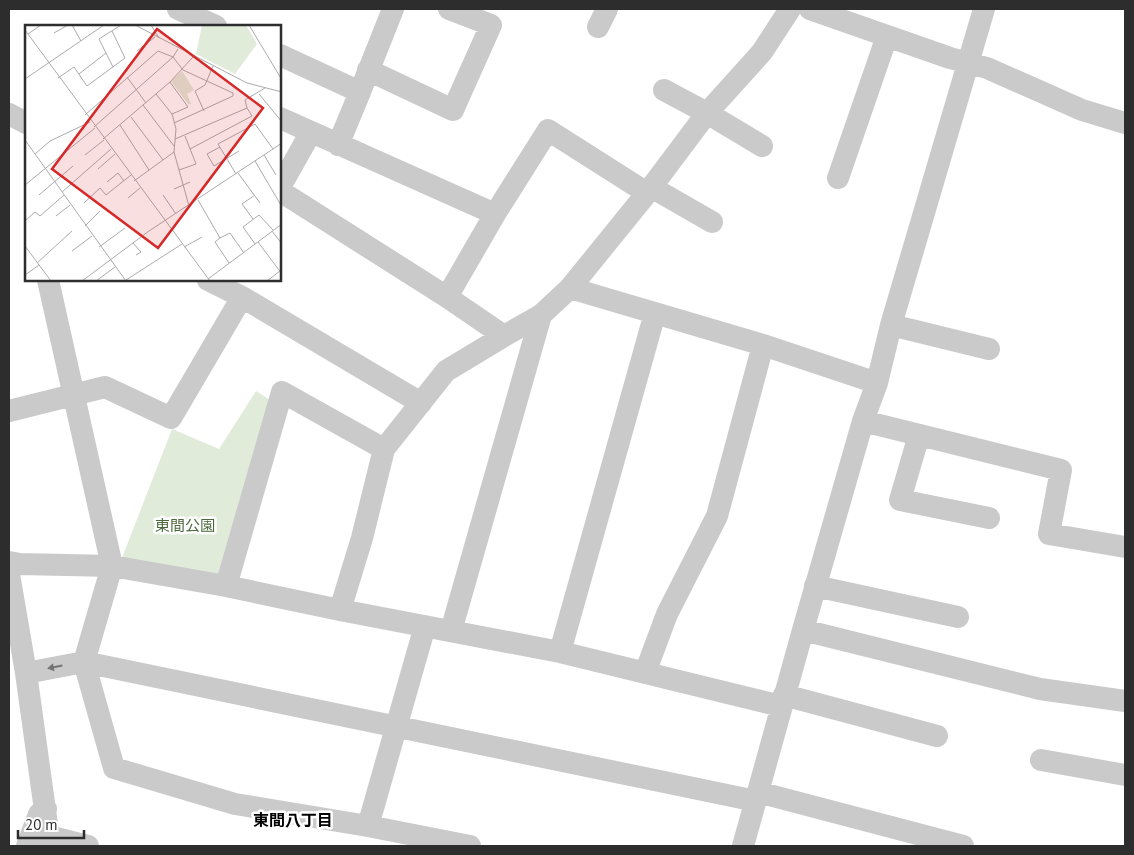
<svg xmlns="http://www.w3.org/2000/svg" width="1134" height="855" font-family="'PT Sans','Noto Sans JP',sans-serif">
<rect width="100%" height="100%" fill="#fff"/>
<path fill="#e1ebda" d="M256 391 270 400 217 579 120 563 172 429 219 449Z"/>
<g fill="none" stroke-linecap="round" stroke-linejoin="round">
<path stroke="#cacaca" stroke-width="22" d="M178 9 216 26
M810 9 950 58 987 68 1082 110 1125 123
M598 27 607 9
M280 55 360 92 393 9
M368 70 453 110 491 25 449 9
M664 90 707 113 762 146
M9 114 26 123
M280 118 495 214
M338 145 360 92
M838 178 887 36
M280 187 311 132
M651 187 712 222
M280 191 447 297 504 336
M48 280 112 566 84 662 114 768 235 804 368 826 470 846
M208 280 242 297 421 403
M570 288 763 345 877 383
M447 297 495 214 548 130 647 193
M891 325 989 349
M9 411 105 387 171 418 242 297
M863 421 1061 470 1049 534 1125 547
M919 435 900 500 989 518
M9 562 20 564 112 566 226 586 340 610 560 652 781 706
M9 574 26 673 50 846
M226 586 282 392 384 449
M815 586 958 617
M340 610 362 538 384 449 446 371 504 336 541 315 570 288 647 193 707 113 762 52 790 9
M803 630 1040 689 1125 701
M451 631 541 315
M560 652 655 313
M26 673 84 662 756 801
M645 673 667 614 717 516 763 345
M784 695 937 736
M1041 760 1125 775
M758 792 963 846
M368 826 425 626
M48 836 88 846
M27 846 39 814 46 809
M743 846 803 630 863 421 877 383 891 325 984 9"/>
</g>
<defs><path id="oneway-solid" d="M-6-.8H1V-3.2L6.5 0L1 3.2V.8H-6Z" transform="scale(1.25)"/></defs>
<use fill="#747474" href="#oneway-solid" transform="translate(55 667) rotate(169)"/>
<g text-anchor="middle" dominant-baseline="central" stroke-width="5" stroke-linejoin="round" paint-order="stroke">
<g font-size="15" fill="#4c683b" stroke="#fff">
<text x="185" y="525">東間公園</text>
</g>
<g font-size="16" font-weight="bold" fill="#000" stroke="#fff">
<text x="293" y="820">東間八丁目</text>
</g>
</g>
<g transform="translate(25 25)">
<rect width="256" height="256" fill="#fff"/>
<path d="M177 0H221L232 19 210 49 171 29ZM157 46 169 65 162 69 166 79H163L146 56Z" fill="#e1ebda"/>
<path fill="none" stroke="#ababab" stroke-width="1" d="M47 0 56 16M110 0 222 58 257 67M126 0 134 13M224 0 257 55M0 5 185 256M29 8 43 0M3 9 16 0M112 26 130 12M88 42 74 14 96 0M54 49 81 28M102 52 121 78M33 53 49 42 62 61 100 33 87 6M0 54 79 0M145 57 163 82 147 89M131 69 147 89 151 104 149 127 164 181M234 69 257 97M118 80 149 121M179 86 170 66 180 60 188 41M60 90 133 26 148 32 158 45 208 68V71L149 98M106 92 138 135M95 100 124 145M69 102 148 32 153 24M78 114 145 57 168 32M150 114 222 83 220 75 240 63M0 115 101 256M195 122 182 129 189 141 214 126M165 124 227 91 222 83M10 129 25 116 65 97M60 130 79 115M239 130 251 150M230 136 257 182M73 144 90 129M154 145 171 139 160 111M213 148 235 178M211 149 193 119 230 99 248 124M109 156 149 127M82 157 93 148 99 156M0 160 70 103M149 164 165 157M37 167 86 124M14 170 48 141M138 170 151 189M103 173 115 163M173 175 195 213 190 217 204 238M59 178 75 163 81 170 106 150M31 191 45 180M228 194 217 179 230 170M0 196 10 187 15 191 39 170M60 201 75 186M247 206 257 219M195 213 205 208 219 228M233 217 257 249M108 218 116 227 111 230M230 219 218 202 234 190 248 205M0 221 26 256M74 222 100 203M159 222 177 212M47 226 67 211M12 238 47 206M0 250 14 240M183 254 257 199M101 255 157 219M57 256 124 206 257 118M71 256 90 242M242 256 255 246"/>
<path fill="#d62828" fill-opacity="0.15" stroke="#d62828" stroke-width="2.5" d="M132 4 238 83 133 223 27 144Z"/>
<rect width="256" height="256" fill="none" stroke="#2d2d2d" stroke-width="2.5"/>
</g>
<rect width="1134" height="855" fill="none" stroke="#2d2d2d" stroke-width="20"/>
<path d="M18 830v8h66v-8" fill="none" stroke="#2d2d2d" stroke-width="2.5"/>
<text x="25" y="830" font-size="15" fill="#2d2d2d" stroke="#ffffff" stroke-width="4" paint-order="stroke">20 m</text>
</svg>
